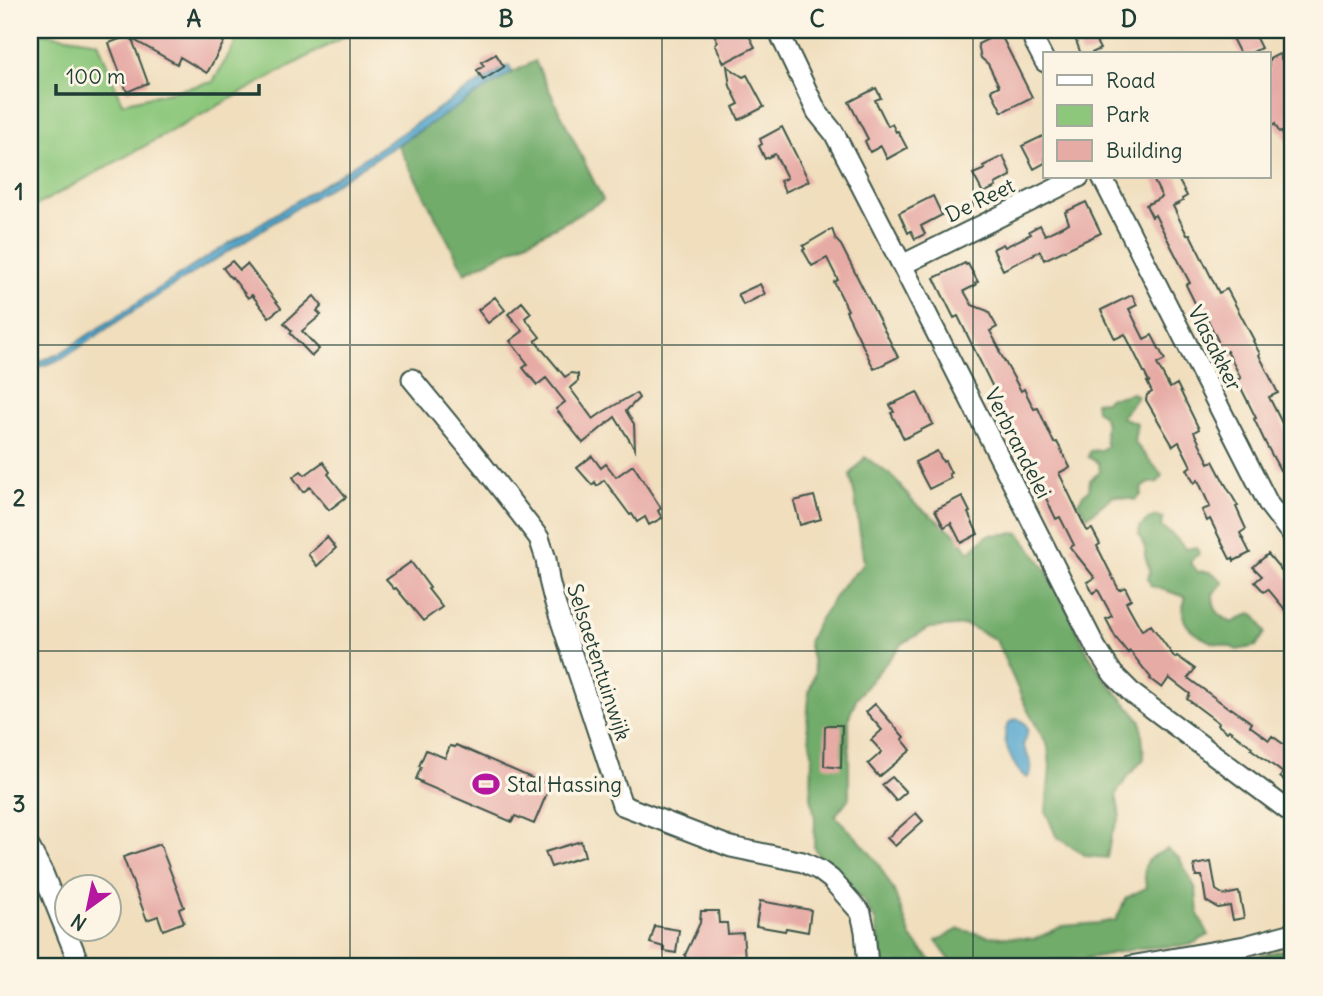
<svg xmlns="http://www.w3.org/2000/svg" width="1323" height="996" font-family="Delius,sans-serif">
<rect width="100%" height="100%" fill="#fcf5e5"/>
<filter id="ink" filterUnits="userSpaceOnUse"><feTurbulence type="fractalNoise" baseFrequency=".0143" numOctaves="2"/><feDisplacementMap in="SourceGraphic" scale="14" xChannelSelector="R" yChannelSelector="G"/><feConvolveMatrix kernelMatrix="1 2 1 2 8 2 1 2 1" color-interpolation-filters="sRGB"/></filter>
<filter id="wash" filterUnits="userSpaceOnUse"><feTurbulence type="fractalNoise" baseFrequency=".00686" numOctaves="4" result="noise"/><feDisplacementMap in="SourceGraphic" scale="28" xChannelSelector="R" yChannelSelector="G"/><feGaussianBlur stdDeviation="1.57" result="paint"/><feColorMatrix in="noise" values="0 0 0 0 0 0 0 0 0 0 0 0 0 0 0 0 0 1.4 0 .05"/><feComposite in="paint" operator="in"/></filter>
<g filter="url(#wash)">
<rect width="100%" height="100%" fill="#f0debd"/>
<path fill="#8cc77b" stroke="#568258" stroke-width="2" d="M243 30H356L30 209V31L98 42 122 103 213 82Z"/>
<path fill="#71ac6b" stroke="#487450" stroke-width="2" d="M535 61 603 200 569 220 465 273 398 145 505 76Z
M1132 393 1138 396 1121 417 1137 423 1134 442 1162 475 1158 482 1150 483 1142 487 1141 495 1135 500 1113 496 1088 516 1078 503 1083 495 1089 490 1090 480 1100 472 1099 463 1088 457 1090 451 1101 450 1107 446C1100 432 1114 422 1096 410L1095 402 1105 401 1110 397H1117Z
M865 457 893 477 914 503 958 536 969 552 988 535 1019 533 1043 565 1060 595 1088 653 1107 682 1141 721 1144 759 1129 775 1116 794 1120 816 1111 836 1107 858 1086 856 1056 836 1046 812 1050 767 1048 747 1027 709 996 640 967 625 929 628 902 644 857 697 849 717V798L835 816 859 840 876 860 894 891 912 939 936 966H884L875 920 864 902 822 859 814 848 815 819 811 796 812 753 807 726 809 692 815 672 808 642 817 623 844 584 864 564 855 497 850 475Z
M1157 516 1163 518 1161 527 1172 534 1186 549 1197 547 1199 554 1193 558 1190 563 1198 572C1209 569 1216 574 1223 583L1213 594C1213 611 1218 614 1232 623L1251 613 1255 615 1261 624 1265 633 1256 646 1237 650C1228 644 1218 645 1209 641 1188 631 1177 620 1186 597L1151 586 1148 579 1150 571 1145 556V548L1139 534 1140 527 1148 519Z
M1167 849 1179 858 1196 889 1198 914 1209 935 1190 945 1140 948 1084 959 1046 961 1034 966H958L950 960 936 941 959 929 988 936 1035 939 1063 926 1099 923 1116 920 1126 898 1146 888C1143 861 1142 862 1167 849Z
M1293 947V966H1175L1230 961 1289 949Z"/>
<path fill="#51a5cd" stroke="#387180" stroke-width="2" d="M509 65 512 72 124 317 62 359 30 370V365L59 354 207 257 348 169 457 96Z
M1018 719C1031 724 1028 735 1023 745 1027 757 1037 767 1027 778 1014 771 999 738 1008 725 1011 720 1013 720 1018 719Z"/>
<g id="blocks">
<path fill="#e7aba6" d="M144 30H203L224 42 207 73 180 57 177 64 132 39 148 83 127 92 109 43Z
M712 30H746L755 47 724 63 715 44 718 42Z
M1072 30H1090L1100 49 1090 54H1081Z
M1228 30H1252L1261 48 1249 54H1240Z
M1000 33 1032 97 1002 112 991 90 999 86 988 64 981 58 978 44Z
M496 54 504 67 483 80 477 70 484 66 481 62Z
M1279 54 1293 83V154L1281 131 1279 132 1275 124 1272 126 1269 119V59Z
M727 66 743 77 747 75 764 107 739 120 733 107 739 104 730 86Z
M876 88 881 98 875 100 888 126 892 124 896 132 898 131 907 148 887 159 881 146 870 152 865 141 868 139 849 102Z
M782 127 809 181 785 192 780 181 787 178 775 154 765 159 759 146 762 144 760 139Z
M1045 135V163L1034 169 1022 146Z
M1003 156 1011 174V176L995 184 996 187 983 193 973 174 985 169 983 166Z
M1152 177H1177L1187 196 1182 199 1183 201 1173 206 1187 235 1190 234 1219 293 1227 289 1254 340 1253 341 1260 354 1259 355 1278 393 1269 397 1293 445V486H1291L1285 467 1280 470 1266 444 1254 419 1256 418 1237 380 1241 378 1227 351 1221 354 1215 342 1218 341 1206 316 1202 317 1186 285 1190 283 1155 215 1152 217 1146 205 1162 197Z
M933 196 942 215 921 226 925 234 915 239 911 231 908 233 899 213Z
M1086 202 1101 233 1044 260 1040 251 1003 270 993 249 1003 244 1005 247 1031 234 1029 231 1040 225 1045 235 1069 223 1065 212Z
M832 229 836 240 841 245 898 357 874 369 846 311 848 310 834 282 838 280 827 258 812 266 803 250 805 249 803 246Z
M232 261 240 270 247 264 281 308 269 317 252 295 248 298 232 277 231 278 223 268Z
M965 263 966 265 968 264 978 282 975 283 976 285 964 291 972 305 988 311 997 327 990 331 1000 350 999 351 1021 391 1024 389 1034 409 1038 408 1054 443 1057 442 1070 467 1059 473 1087 531 1092 529 1100 544 1097 546 1119 590 1125 587 1131 599 1126 602 1141 629 1142 630 1151 625 1175 658 1177 656 1195 669 1188 678 1230 709 1231 708 1252 723 1250 726 1269 740 1272 736 1293 751V787L1280 777 1283 773 1251 749 1252 747 1229 730 1227 732 1218 725 1219 723 1187 699 1190 694 1169 678 1162 688 1150 679 1151 678 1130 651 1128 653 1116 638 1106 619 1112 616 1098 590 1093 593 1087 582 1095 578 1070 547 1074 545 1060 517 1056 519 1044 494 1046 493 1032 466 1030 467 998 405 1001 404 958 316 954 318 934 278Z
M760 284 765 294 743 305 738 294Z
M1132 295 1137 305 1129 309 1144 339 1152 335 1165 360 1157 364 1170 388 1177 384 1199 429 1194 432 1209 463 1213 461 1224 482 1238 506 1236 507 1246 529 1240 533 1250 553 1234 561 1233 558 1230 559 1210 519 1207 521 1202 510 1210 507 1198 480 1194 483 1187 469 1191 466 1179 442 1173 446 1146 400 1147 395 1152 392 1147 382H1149L1125 334 1115 339 1101 310Z
M314 296 322 306 317 311 321 315 302 331 319 349 312 356 290 333 292 331 284 323Z
M495 297 505 310 488 323 478 310Z
M522 302 531 313 525 318 540 337 535 341 565 377 571 373 578 374V381L570 388 593 419 603 412 636 393 639 398 626 411 634 424 635 449 615 417 583 443 556 409 565 402 546 378 537 385 523 368 528 364 510 341 523 331 508 314Z
M917 392 933 424 904 439 891 413 894 412 890 405Z
M937 451 943 462 945 461 951 473 949 474 951 478 929 489 915 462Z
M592 456 601 468 606 464 616 477 633 465 661 508 658 511 662 518 649 525 645 517 637 522 632 514 630 515 604 480 597 486 595 482 592 485 577 468Z
M323 462 330 472 328 474 346 497 329 510 310 487 303 492 293 477 301 471 305 475Z
M814 496 821 519 800 525 794 501Z
M962 496 970 512 968 513 978 534 961 543 951 523 944 527 935 510Z
M327 537 336 548 317 566 308 554Z
M1268 554 1293 584V619L1268 589 1264 592 1255 582 1262 576 1253 567Z
M411 562 430 588 428 589 442 607 423 621 396 588 394 589 386 580Z
M875 704 904 737 902 739 911 750 879 777 868 764 882 752 871 740 882 730 866 712Z
M828 725H842L841 768 824 766 825 726Z
M456 745 550 786 534 824 515 816 512 822 421 783 422 782 416 779 421 767 419 766 426 750 445 758 450 746 455 747Z
M892 777 906 792 896 801 882 785Z
M916 813 923 821 895 846 887 838Z
M581 841 585 856 551 867 545 852Z
M160 844 184 907 179 909 184 922 163 930 158 916 147 920 123 857Z
M1211 862 1216 890 1224 895 1239 892 1244 918 1233 920 1230 906 1218 908 1206 901 1202 876H1196L1194 865Z
M760 901 811 910 808 932 786 928 785 931 756 926Z
M701 911H718L719 923H727L728 934 743 933 745 958 687 963 685 955 700 923Z
M655 926 679 930 676 953 664 951V947L650 943Z"/>
</g>
</g>
<g filter="url(#ink)">
<use href="#blocks" fill-opacity="0" stroke="#3e5549" stroke-width="2"/>
<g fill="none" stroke-linecap="round" stroke-linejoin="round">
<g stroke="#3e5549" stroke-width="23">
<path id="minor" d="M778 30 817 112 834 133 902 265 1096 648 1113 674 1133 694 1293 814
M1034 41 1045 62
M1102 177 1269 505 1293 536
M902 265 1079 177
M412 379 481 463 539 538 546 559 549 580 554 600 622 805 731 847 803 862 819 870 831 879 861 913 865 931 868 966
M30 848 43 873 80 966
M1130 966 1245 946 1293 933"/>
</g>
<use href="#minor" stroke="#fff" stroke-width="19"/>
</g>
</g>
<path fill="none" stroke="#1f3d34" stroke-width="2" stroke-opacity="0.55" d="M350 30V966M662 30V966M973 30V966M30 345H1293M30 651H1293"/>
<defs>
<g id="stadium-bare" transform="scale(2.1)"><path d="M0-5a6.5 5 0 1 0 0 10a6.5 5 0 1 0 0-10ZM-3.5-1.8h7v3.6h-7Z" fill="#b5179e" stroke="#fcf5e5" stroke-width="2.5" paint-order="stroke"/></g>
</defs>
<g fill-rule="evenodd">
<use href="#stadium-bare" x="486" y="784"/>
</g>
<g text-anchor="middle" dominant-baseline="central" stroke-width="7" stroke-linejoin="round" paint-order="stroke">
<g font-size="21" fill="#1f3d34" stroke="#fcf5e5">
<text transform="translate(980 200) rotate(-26)">De Reet</text>
<text transform="translate(1215 348) rotate(63)">Vlasakker</text>
<text transform="translate(1018 443) rotate(63)">Verbrandelei</text>
<text transform="translate(599 662) rotate(72)">Selsaetentuinwijk</text>
</g>
<g font-size="21" fill="#1f3d34" stroke="#fcf5e5" text-anchor="start">
<text x="507" y="784">Stal Hassing</text>
</g>
</g>
<rect width="1323" height="996" fill="none" stroke="#fcf5e5" stroke-width="77"/>
<rect x="1043" y="52" width="228" height="126" fill="#fcf5e5" stroke="#a4ab9e" stroke-width="2"/>
<rect x="1057" y="75" width="35" height="10" fill="#ffffff" stroke="#a4ab9e" stroke-width="2"/>
<text x="1106" y="88" font-size="21" fill="#1f3d34">Road</text>
<rect x="1057" y="105" width="35" height="21" fill="#8cc77b" stroke="#a4ab9e" stroke-width="2"/>
<text x="1106" y="122" font-size="21" fill="#1f3d34">Park</text>
<rect x="1057" y="140" width="35" height="21" fill="#e7aba6" stroke="#a4ab9e" stroke-width="2"/>
<text x="1106" y="158" font-size="21" fill="#1f3d34">Building</text>
<g transform="translate(88 908) rotate(213)"><circle r="33" fill="#fcf5e5" stroke="#a4ab9e" stroke-width="2"/>
<path d="M0-5L12 26L0 18L-12 26Z" fill="#b5179e"/>
<text y="-10" font-size="19" font-weight="bold" text-anchor="middle" fill="#1f3d34">N</text>
</g>
<path d="M56 84v10h203v-10" fill="none" stroke="#1f3d34" stroke-width="3.5"/>
<text x="66" y="84" font-size="21" fill="#1f3d34" stroke="#fcf5e5" stroke-width="5" paint-order="stroke">100 m</text>
<rect x="38" y="38" width="1246" height="920" fill="none" stroke="#1f3d34" stroke-width="2.5"/>
<g font-size="23" text-anchor="middle" font-weight="bold" fill="#1f3d34">
<text x="194" y="27">A</text>
<text x="506" y="27">B</text>
<text x="817" y="27">C</text>
<text x="1129" y="27">D</text>
<text x="19" y="200">1</text>
<text x="19" y="506">2</text>
<text x="19" y="812">3</text>
</g>
</svg>
